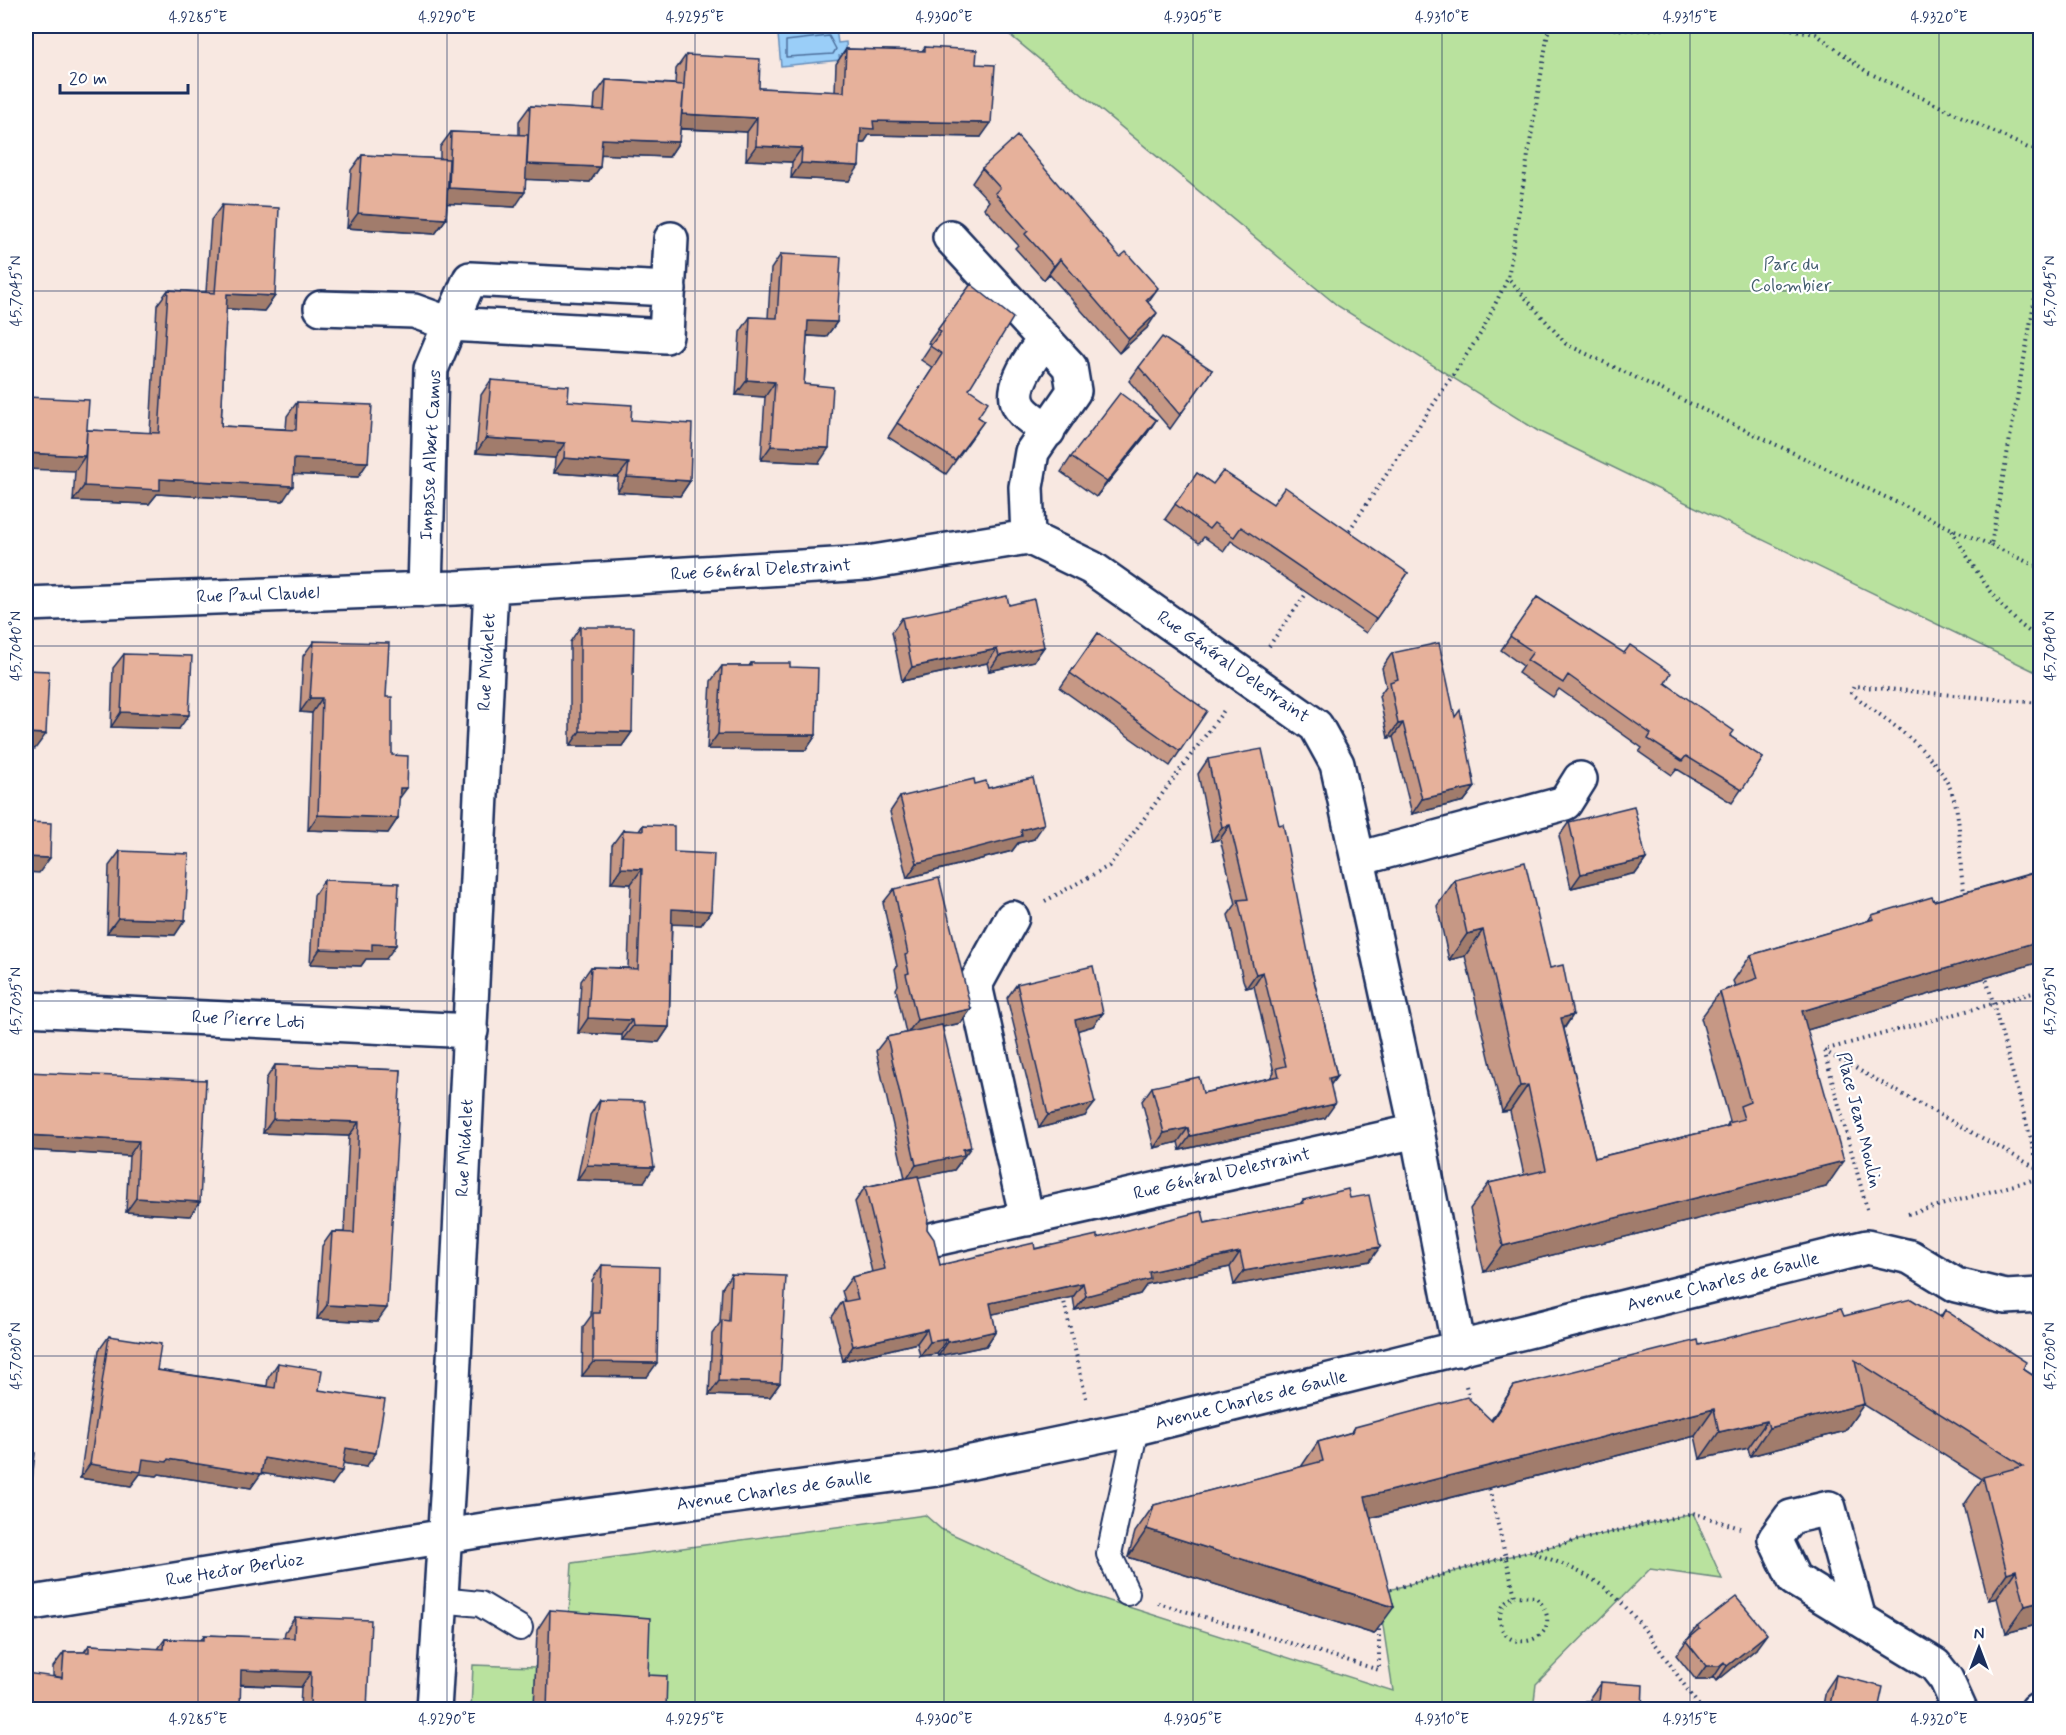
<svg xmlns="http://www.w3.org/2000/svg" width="2066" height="1735" font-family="Mynerve,sans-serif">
<rect width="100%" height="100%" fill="#f8e8e1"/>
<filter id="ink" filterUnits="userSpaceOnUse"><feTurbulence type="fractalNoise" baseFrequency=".0167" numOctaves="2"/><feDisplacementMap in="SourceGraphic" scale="12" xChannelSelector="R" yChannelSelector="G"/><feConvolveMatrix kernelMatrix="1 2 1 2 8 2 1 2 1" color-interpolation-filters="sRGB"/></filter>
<g filter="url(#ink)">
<path fill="#b9e29e" stroke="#6a887e" stroke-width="1.5" d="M999 26H2040V674L1538 431 1338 306Z
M1693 1513 1722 1579 1650 1569 1536 1684 1533 1710 653 1709 568 1632 572 1563 925 1515 941 1529 1078 1591 1393 1691 1378 1593 1506 1557Z
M473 1665 536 1667 534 1709 471 1710Z"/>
<path fill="#9acef8" stroke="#678eba" stroke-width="1.5" d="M836 29 838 43 846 42 847 55 839 56 840 60 781 66 778 35Z"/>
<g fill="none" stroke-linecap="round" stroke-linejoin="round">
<path stroke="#4e6f9c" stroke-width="1.5" d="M829 36 836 49 833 54 786 57V41Z"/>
<g stroke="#1b2f5e" stroke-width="28">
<path id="service" d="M1127 1593 1109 1554 1136 1428
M440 1600 480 1604 520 1628"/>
</g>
<g stroke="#1b2f5e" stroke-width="38">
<path id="minor" d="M950 237 1070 367 1074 391 1032 452 1026 487 1028 537
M321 308 414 311 450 324 470 279 669 289
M1045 339C1033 356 1005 390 1022 410 1028 418 1040 424 1048 431
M425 590 431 369 450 324 666 336 671 239
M26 604 455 588 867 563 1028 537 1092 568 1316 726 1337 764 1417 1131 1459 1349
M1358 859 1565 803 1580 779
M1012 918 975 985 1027 1219
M26 1009 471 1031
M935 1239 1417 1131
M26 1604 496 1528 938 1469 1136 1428 1867 1247 1910 1257 1956 1285 2006 1297 2040 1295
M1859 1619 1829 1508 1791 1517 1775 1539 1794 1579 1935 1665 1946 1679 1960 1710
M434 1710 449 1464 491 586
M2037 1710 2040 1708"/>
</g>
<path stroke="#1b2f5e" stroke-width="4" stroke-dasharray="1.5 4.5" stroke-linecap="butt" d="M1549 26 1508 278 1566 344 1952 529 1991 545 2040 269
M1578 26 1631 30 1744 26
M1774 26 1816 34 1867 72 2028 148 2040 151
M1952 530C1968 560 2009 626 2040 637
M1346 535 1481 333 1508 278
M1991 545 2040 568
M1269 646 1308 591
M1965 895C1958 868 1962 840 1957 812 1949 757 1891 725 1851 693L1854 686 2040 703
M1045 901 1109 866 1225 709
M1985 974 2040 1172
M1824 1051 2040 1170
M1867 1209 1824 1050 2040 991
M1908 1214 2040 1178
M1063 1297 1086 1398
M1466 1386 1470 1402
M1488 1483 1515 1596C1506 1601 1500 1606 1500 1618 1500 1661 1575 1639 1536 1597L1515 1596
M1534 1553C1558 1562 1582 1571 1604 1587 1640 1615 1674 1672 1702 1710
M1385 1591 1506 1557 1693 1513 1740 1528
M1158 1603 1379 1670V1624"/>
<use href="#service" stroke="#fff" stroke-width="24"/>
<use href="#minor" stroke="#fff" stroke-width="33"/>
</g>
<path fill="#c69885" stroke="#1b2f5e" stroke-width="1.5" d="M925 47 976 64 981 137 869 135 864 143H860L849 181 791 178 792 162 746 160 747 132 680 129 679 142 669 157 601 154 600 167 590 182 526 179 515 207 447 203 446 219 435 234 347 228 351 170 362 155 440 159V147L451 132 519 135V121L530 106 594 110 595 95 606 80 675 84 676 69 686 55 759 88 835 92 836 64 846 49 922 51Z
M982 168 1148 302 1147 328 1119 353 1049 274 1044 280 1015 248 1018 245 984 208 989 201 972 183Z
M222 205 275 296 264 311 226 309 221 426 286 429 287 416 297 402 368 462 358 477 294 474 283 501 157 494 149 504 73 501 75 471 87 430 150 433 157 305 168 290 206 292 211 220Z
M781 254 837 322 826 337 807 336 804 384 819 463 761 460 765 397 736 395 740 332 750 317 768 318 771 269Z
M971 284 969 389 978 417 984 421 946 474 888 437 933 368 921 360 931 345 928 343Z
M1139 367 1212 370 1170 429 1129 381Z
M491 380 568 401 631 420 690 481 680 496 617 492 618 477 554 473 555 458 476 453 481 395Z
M1156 420 1146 435 1096 497 1061 472 1071 457Z
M1197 473 1213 484 1408 573 1366 633 1231 541 1224 551 1204 537 1199 543 1165 519Z
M1537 597 1665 683 1730 736 1763 758 1732 803 1677 769 1672 775 1639 752 1642 748 1559 689 1553 697 1518 673 1523 666 1501 650Z
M1009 605 1044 647 1034 661 989 671 987 663 902 681 892 632 902 618Z
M580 627 632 732 622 746H570V642Z
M1098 633 1180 751 1170 766 1060 688Z
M314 641 386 697 398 818 388 833 308 830 312 713 300 712 303 656Z
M1392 653 1455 717 1475 787 1464 801 1412 814 1393 737 1388 738 1379 696 1386 686 1382 668Z
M124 654 179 729 111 727 113 668Z
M751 663 790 667 816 735 806 750 707 749 711 681 722 666H749Z
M1208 759 1311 968 1337 1076 1330 1085 1325 1118 1180 1150 1178 1142 1154 1148 1142 1101 1152 1087 1203 1093 1270 1078 1274 1072 1254 986 1246 988 1243 980 1228 915 1236 904 1220 839 1212 841 1198 774Z
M975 784 988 788 1034 839 1018 843 1012 851 907 878 890 812 900 797Z
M1569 822 1646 859 1636 873 1571 888 1559 836Z
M643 825 674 852 711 911 701 925 672 924 669 1027 659 1042 622 1040V1035L578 1033 581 981 591 967 628 968 631 884 611 883 612 845 623 830 639 831Z
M120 851 185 920 175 935 107 933 109 866Z
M2040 865V962L1807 1030 1826 1187 1484 1272 1470 1209 1489 1183 1524 1175 1510 1111 1502 1112 1465 956 1449 960 1437 906 1455 880 1550 968 1573 1015 1564 1029 1595 1158 1725 1127 1729 1123 1730 1121 1701 1018 1720 992 1735 986 1733 981 1751 955 1868 921 1872 915 1934 901 2032 873 2037 866Z
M324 880 386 959H366L361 966 310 964 314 895Z
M894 889 971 1009 961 1023 942 1027 961 1161 954 1170 918 1177 927 1229 940 1265 1097 1238 1205 1223 1300 1204 1303 1200 1370 1261 1234 1285 1230 1267 1147 1284 1140 1294 1075 1310 1073 1297 992 1314 996 1331 986 1346 938 1356 937 1354 920 1356 917 1343 843 1361 832 1317 842 1302 845 1301 842 1291 852 1277 872 1272 855 1202 865 1187 905 1178 876 1051 887 1037 906 1033 896 989 898 985 895 969 897 966 883 903Z
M1017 984 1103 1013 1093 1026 1078 1030 1085 1116 1039 1128 1007 998Z
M275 1065 401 1070 377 1322 317 1319 322 1246 332 1232H344L349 1136 263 1133 266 1079Z
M206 1080 190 1216 126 1212 129 1156 26 1150Z
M600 1100 644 1182 577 1180 590 1115Z
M602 1265 647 1377 582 1376 583 1327 591 1316 592 1280Z
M731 1274 780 1383 770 1397 709 1395 712 1334 720 1323 722 1288Z
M1945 1310 2023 1369 2040 1380V1624L2006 1633 1997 1598 1988 1600 1964 1505 1982 1479 1863 1404 1845 1431 1750 1456 1748 1448 1700 1459 1695 1436 1371 1518 1374 1634 1128 1557 1135 1532 1154 1505 1301 1467 1318 1442 1352 1432 1355 1427 1491 1420 1514 1386 1699 1345 1844 1316 1940 1317Z
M109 1336 157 1370 267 1386 268 1378 278 1363 319 1390 366 1467 343 1463 332 1485 261 1473 251 1488 159 1474 157 1476 140 1474 131 1486 80 1478 99 1350Z
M550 1610 648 1675 666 1710H534L537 1630Z
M295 1617 367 1710H300L301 1687 240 1685V1710L53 1676V1667L64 1652H84L89 1645 158 1649 165 1639 201 1640 204 1635 284 1638 285 1632Z
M1697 1627 1756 1649 1717 1681 1714 1677 1708 1680H1696L1676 1655Z
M1836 1675 1878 1710H1822L1826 1690Z
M1601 1682 1642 1710H1580L1586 1701H1591V1696Z"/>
<path fill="#a17c6c" stroke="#1b2f5e" stroke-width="1.5" d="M682 114 757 118 747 132 672 128Z
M873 121 991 123 981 137 869 135 864 143 851 142 861 128Z
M602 139 679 142 669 157 592 154Z
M756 146 802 148 792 162 746 160Z
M801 163 859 166 849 181 791 178Z
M527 164 600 167 590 182 516 179Z
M449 188 525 192 515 207 438 203Z
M358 213 446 219 435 234 347 228Z
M1060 259 1049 274 1044 280 1054 266Z
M1158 288 1148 302 1146 300Z
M227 294 275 296 264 311 216 308Z
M1157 313 1147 328 1119 353 1129 339Z
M808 321 837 322 826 337 798 335Z
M747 380 775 382 765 397 736 395Z
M1156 420 1146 435 1096 497 1107 482Z
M486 438 565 443 555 458 476 453Z
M771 446 829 448 819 463 761 460Z
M26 453 85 456 75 471 26 469Z
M564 458 629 463 618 477 554 473Z
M294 459 368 462 358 477 284 474Z
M627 477 690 481 680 496 617 492Z
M160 479 293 486 283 501 157 494 149 504 73 501 84 486Z
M1044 647 1034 661 989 671 999 656Z
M997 649 987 663 902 681 912 667Z
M310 698H322L312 713 300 712Z
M121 712 189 715 179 729 111 727Z
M1403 723 1393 737 1388 738 1398 724Z
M580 731 632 732 622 746H570Z
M26 733 46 734 35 749 26 748Z
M718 734 816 735 806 750 707 749Z
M1475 787 1464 801 1412 814 1422 799Z
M400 788H407L396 803Z
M318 815 398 818 388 833 308 830Z
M1044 824 1034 839 1018 843 1012 851 907 878 917 863 1021 830Z
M1230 825 1220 839 1212 841 1222 827Z
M26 857 50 858 39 873 26 872Z
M1646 859 1636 873 1571 888 1581 874Z
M621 868 642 869 631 884 611 883Z
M672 909 711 911 701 925 662 924Z
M118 918 185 920 175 935 107 933Z
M1483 930 1465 956 1449 960 1467 934Z
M2040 941V962L1783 1037 1802 1011Z
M372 944 396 945 386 959H366L361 966 310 964 320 949Z
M1263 972 1254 986 1246 988 1256 974Z
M971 1009 961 1023 906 1035 917 1020Z
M1103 1013 1093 1026 1066 1034 1075 1020Z
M1573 1015 1555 1041 1561 1018Z
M588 1018 632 1020 622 1035 578 1033Z
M633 1026 669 1027 659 1042 622 1040Z
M1337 1076 1327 1090 1329 1078Z
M1528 1085 1510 1111 1502 1112 1520 1086Z
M1095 1103 1085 1116 1039 1128 1048 1115Z
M1335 1104 1325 1118 1180 1150 1190 1136Z
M273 1119 359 1122 349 1136 263 1133Z
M1188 1128 1178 1142 1154 1148 1164 1133Z
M26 1135 139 1141 129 1156 26 1150Z
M971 1147 954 1170 906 1180 916 1165Z
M1844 1161 1826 1187 1484 1272 1503 1246Z
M587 1165 654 1167 644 1182 577 1180Z
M136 1198 200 1202 190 1216 126 1212Z
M1380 1247 1370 1261 1234 1285 1244 1271Z
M1240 1252 1230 1267 1147 1284 1140 1294 1075 1310 1086 1296 1149 1272Z
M1083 1283 1073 1297 979 1317 990 1303Z
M327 1305 387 1308 377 1322 317 1319Z
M927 1329 917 1343 843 1361 853 1346Z
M996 1331 986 1346 938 1356 948 1342Z
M947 1339 937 1354 920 1356 930 1342Z
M593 1362 657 1363 647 1377 582 1376Z
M719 1381 780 1383 770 1397 709 1395Z
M1864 1404 1845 1431 1750 1456 1769 1428Z
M1714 1409 1695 1436 1346 1524 1365 1497Z
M1767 1421 1748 1448 1700 1459 1719 1432Z
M346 1448 376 1453 366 1467 336 1462Z
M264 1458 342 1471 332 1485 254 1472Z
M143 1459H168L261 1474 251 1488 159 1474 157 1476 140 1474 131 1486 80 1478 90 1464Z
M1147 1529 1394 1607 1374 1634 1128 1557Z
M2016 1570 1997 1598 1988 1600 2007 1573Z
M2040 1602V1624L2006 1633 2025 1606Z
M1767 1634 1756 1649 1717 1681 1727 1666Z
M1724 1662 1714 1677 1708 1680H1696L1706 1666Z
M241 1670 311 1672 301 1687 231 1684Z
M26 1705 129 1710H26Z"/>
<path fill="#e6b19b" stroke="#1b2f5e" stroke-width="1.5" d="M925 47 977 50 976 64 995 65 991 123 873 121 874 129 861 128 859 166 801 163 802 148 756 146 757 116V118L682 114 686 55 760 59 759 88 844 92 846 49 925 51Z
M606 80 684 85 679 142 602 139 600 167 527 164 530 106 604 110Z
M451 132 528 135 525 192 449 188Z
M1017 136 1120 257 1126 252 1158 288 1146 300 1157 313 1129 339 1060 259 1054 266 1025 234 1028 231 995 193 1000 188 982 168Z
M362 155 449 159 446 219 358 213Z
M222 205 279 208 275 296 227 294 221 426 296 430 297 402 372 405 368 462 294 459 293 486 160 479V490L84 486 87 430 159 433 168 290 215 293Z
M781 254 841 257 837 322 808 321 804 384 833 387 829 448 771 446 775 382 747 380 750 317 777 318Z
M971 284 1013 318 969 389 988 402 978 417 984 421 955 460 897 423 942 354 930 346 941 332 938 329Z
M1162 337 1212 370 1180 415 1139 367Z
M491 380 569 386 568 401 632 405 631 420 692 424 690 481 627 477 629 463 564 458 565 443 486 438Z
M1120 393 1156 420 1107 482 1071 457Z
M26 397 89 400 85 456 26 453Z
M1223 471 1273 504 1285 487 1408 573 1376 619 1241 527 1234 537 1214 523 1209 529 1175 504 1197 473 1213 484Z
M1007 596 1009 605 1034 599 1044 647 999 656 997 649 912 667 902 618Z
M1537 597 1624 653 1630 645 1671 673 1665 683 1734 731 1730 736 1763 758 1742 790 1686 756 1682 761 1648 739 1651 734 1568 675 1563 683 1527 660 1533 652 1510 636Z
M580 627H634L632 732 580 731Z
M1098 633 1207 711 1180 751 1070 673Z
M314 641 389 643 386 697H392V755L408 756 407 788H400L398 818 318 815 322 698H310Z
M1439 643 1455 717 1460 710 1475 787 1422 799 1403 723 1398 724 1390 682 1398 679 1392 653Z
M124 654 192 656 189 715 121 712Z
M751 663H790V667L818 668 816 735 718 734 722 666H751Z
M26 670 49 671 46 734 26 733Z
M1262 749 1279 825 1283 824 1311 968 1337 1076 1329 1078 1335 1104 1190 1136 1188 1128 1164 1133 1152 1087 1199 1077 1203 1093 1279 1076 1277 1068 1286 1066 1263 972 1256 974 1253 966 1238 900 1248 899 1230 825 1222 827 1208 759Z
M1033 778 1044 824 1021 830 1022 836 917 863 900 797 974 779 975 784 986 781 988 788Z
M1634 806 1646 859 1581 874 1569 822Z
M26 822 51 823 50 858 26 857V864Z
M643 825 674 826V852L714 854 711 911 672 909 669 1027 633 1026 632 1020 588 1018 591 967 638 969 642 869 621 868 623 830 643 831Z
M120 851 189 854 185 920 118 918Z
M1525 862 1550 968 1563 965 1573 1015 1561 1018 1595 1158 1729 1126 1728 1123 1744 1119 1740 1106 1750 1102 1720 992 1758 978 1751 955 1874 919 1872 915 1932 897 1934 901 2038 872 2037 866 2040 865V941L1802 1011 1844 1161 1503 1246 1489 1183 1546 1170 1528 1085 1520 1086 1483 930 1467 934 1455 880Z
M939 878 971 1009 917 1020 906 974 909 973 905 955 908 954 894 889Z
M324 880 399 883 396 945 372 944V951L320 949Z
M1093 966 1103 1013 1075 1020 1095 1103 1048 1115 1017 984Z
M942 1025 971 1147 963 1149 964 1155 916 1165 887 1037Z
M275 1065 401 1070 387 1308 327 1305 332 1232 354 1233 359 1122 273 1119Z
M26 1072 206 1080 200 1202 136 1198 139 1141 26 1135Z
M600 1100 644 1101 654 1167 587 1165Z
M918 1176 928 1217 927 1229 934 1239 940 1265 1034 1243 1035 1249 1097 1235V1238L1202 1211 1205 1223 1304 1203 1303 1200 1348 1189 1350 1198 1369 1195 1380 1247 1244 1271 1240 1252 1149 1272 1150 1279 1086 1296 1083 1283 990 1303 996 1331 948 1342 947 1339 930 1342 927 1329 853 1346 842 1302 858 1299 852 1277 885 1269 865 1187Z
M602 1265 659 1267 657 1363 593 1362V1313H600Z
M731 1274 786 1276 780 1383 719 1381 722 1320 729 1321Z
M1911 1299 1941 1318 1945 1310 2026 1362 2023 1369 2040 1380V1602L2025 1606 2016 1570 2007 1573 1983 1477 2023 1466 1855 1360 1864 1404 1769 1428 1767 1421 1719 1432 1714 1409 1365 1497 1394 1607 1147 1529 1154 1505 1323 1461 1318 1442 1353 1432 1355 1427 1467 1397 1492 1421 1514 1386 1698 1340 1699 1345 1841 1309 1844 1316Z
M109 1336 161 1344 157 1370 275 1388 278 1363 322 1370 319 1390 385 1400 376 1453 346 1448 342 1471 264 1458 261 1474 168 1459 167 1462 143 1459 141 1472 90 1464Z
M26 1452 35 1453 29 1508 26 1507Z
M1736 1597 1767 1634 1727 1666 1724 1662 1719 1666H1706L1686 1641 1700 1629 1697 1627Z
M550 1610 650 1618 648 1675 667 1676 666 1710H547Z
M295 1617 371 1620 367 1710H310L311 1672 241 1670 240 1710H129L26 1705V1673L62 1678 64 1652H89V1645L164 1649 165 1639 204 1640V1635L294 1638Z
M1836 1675 1883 1687 1878 1710H1829Z
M1601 1682 1643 1685 1642 1710H1585L1586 1701 1599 1702Z"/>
</g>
<path fill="none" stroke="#1b2f5e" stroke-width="1.5" stroke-opacity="0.45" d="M198 26V1710M447 26V1710M695 26V1710M944 26V1710M1193 26V1710M1442 26V1710M1690 26V1710M1939 26V1710M26 291H2040M26 646H2040M26 1001H2040M26 1356H2040"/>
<g text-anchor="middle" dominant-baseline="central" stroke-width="4.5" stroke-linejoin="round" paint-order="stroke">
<g font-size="18" fill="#425c6e" stroke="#fff">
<text x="1791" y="265">Parc du<tspan x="1791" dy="21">Colombier</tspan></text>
</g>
<g font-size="18" fill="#1b2f5e" stroke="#fff">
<text transform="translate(431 455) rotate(-87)">Impasse Albert Camus</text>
<text transform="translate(761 570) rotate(-3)">Rue Général Delestraint</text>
<text transform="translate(258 595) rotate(-2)">Rue Paul Claudel</text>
<text transform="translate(487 662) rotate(-87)">Rue Michelet</text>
<text transform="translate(1233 667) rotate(35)">Rue Général Delestraint</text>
<text transform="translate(248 1020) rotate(3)">Rue Pierre Loti</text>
<text transform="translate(1859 1120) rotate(76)">Place Jean Moulin</text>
<text transform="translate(465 1148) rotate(-87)">Rue Michelet</text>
<text transform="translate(1222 1174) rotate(-13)">Rue Général Delestraint</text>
<text transform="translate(1723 1282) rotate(-14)">Avenue Charles de Gaulle</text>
<text transform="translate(1251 1400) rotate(-14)">Avenue Charles de Gaulle</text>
<text transform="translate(774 1491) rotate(-8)">Avenue Charles de Gaulle</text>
<text transform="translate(235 1570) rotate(-9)">Rue Hector Berlioz</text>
</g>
</g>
<rect width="2066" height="1735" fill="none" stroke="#fff" stroke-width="66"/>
<g transform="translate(1979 1648)" stroke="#ffffff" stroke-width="4.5" paint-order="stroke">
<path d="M0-4.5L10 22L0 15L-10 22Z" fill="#1b2f5e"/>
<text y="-9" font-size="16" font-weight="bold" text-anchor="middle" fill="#1b2f5e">N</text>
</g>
<path d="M60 84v9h128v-9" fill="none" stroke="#1b2f5e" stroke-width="3"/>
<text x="69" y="84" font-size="18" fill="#1b2f5e" stroke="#ffffff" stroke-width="4.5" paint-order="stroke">20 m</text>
<rect x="33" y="33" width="2000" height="1669" fill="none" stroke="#1b2f5e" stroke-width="2"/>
<g font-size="15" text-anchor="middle" fill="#1b2f5e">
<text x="198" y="22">4.9285°E</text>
<text x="447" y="22">4.9290°E</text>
<text x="695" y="22">4.9295°E</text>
<text x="944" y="22">4.9300°E</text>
<text x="1193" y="22">4.9305°E</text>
<text x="1442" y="22">4.9310°E</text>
<text x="1690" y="22">4.9315°E</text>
<text x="1939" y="22">4.9320°E</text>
<text transform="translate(16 291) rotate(-90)" y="5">45.7045°N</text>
<text transform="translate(2050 291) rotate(-90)" y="5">45.7045°N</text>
<text transform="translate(16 646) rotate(-90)" y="5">45.7040°N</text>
<text transform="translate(2050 646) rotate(-90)" y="5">45.7040°N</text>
<text transform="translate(16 1001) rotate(-90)" y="5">45.7035°N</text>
<text transform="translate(2050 1001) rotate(-90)" y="5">45.7035°N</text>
<text transform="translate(16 1356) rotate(-90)" y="5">45.7030°N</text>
<text transform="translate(2050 1356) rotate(-90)" y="5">45.7030°N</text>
<text x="198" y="1724">4.9285°E</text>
<text x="447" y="1724">4.9290°E</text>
<text x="695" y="1724">4.9295°E</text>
<text x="944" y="1724">4.9300°E</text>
<text x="1193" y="1724">4.9305°E</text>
<text x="1442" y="1724">4.9310°E</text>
<text x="1690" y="1724">4.9315°E</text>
<text x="1939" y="1724">4.9320°E</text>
</g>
</svg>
